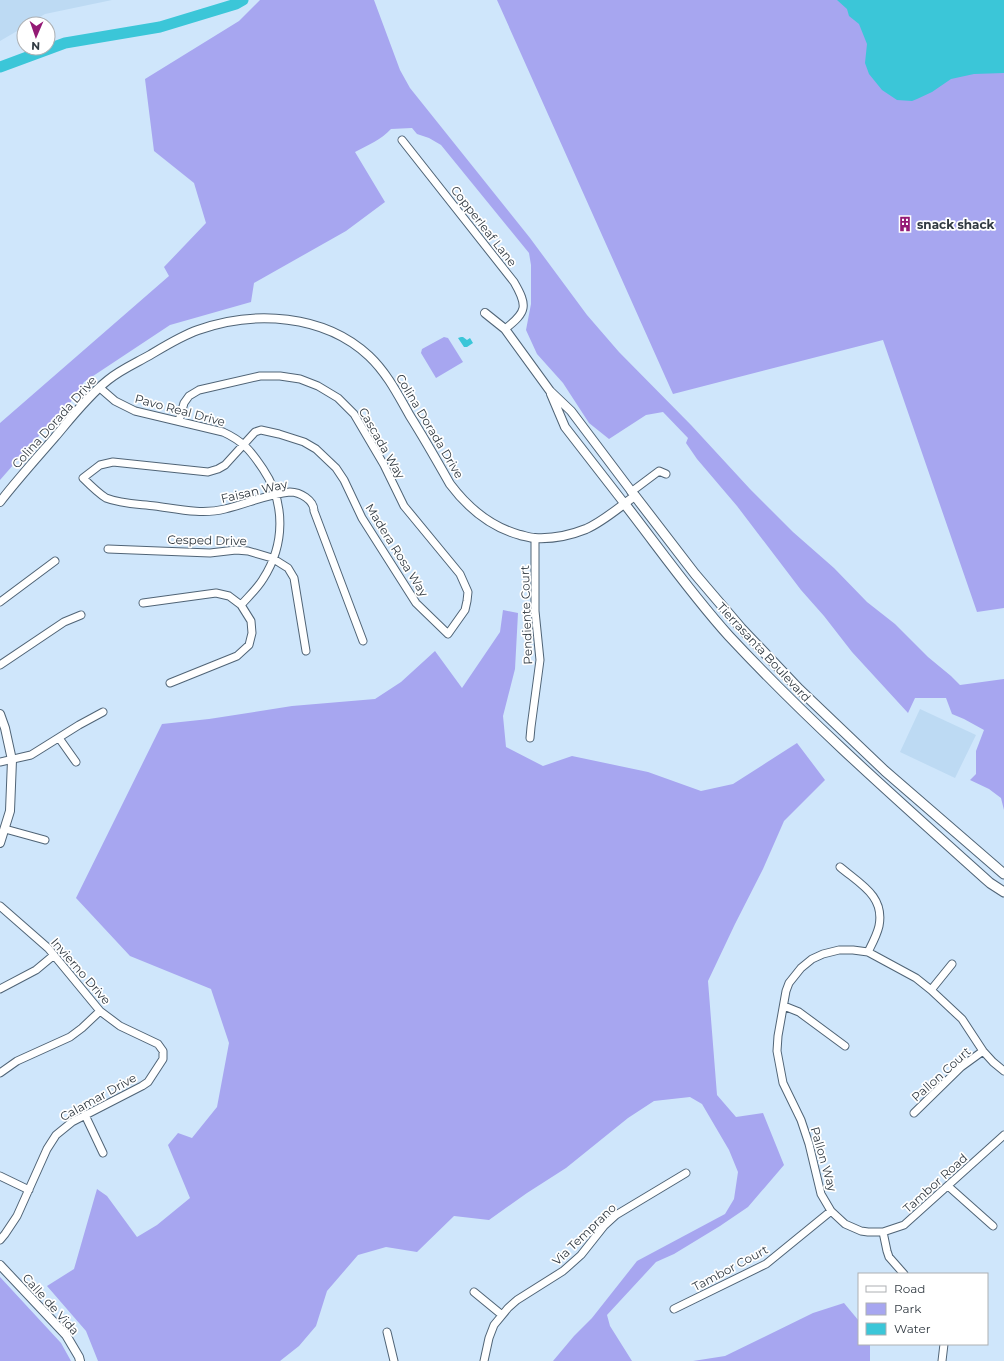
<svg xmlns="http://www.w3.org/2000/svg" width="1004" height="1361" font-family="Montserrat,sans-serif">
<rect width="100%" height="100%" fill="#cfe6fb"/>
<path fill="#bddaf3" d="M0 0H112L45 14 28 24H24V27L0 41Z
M920 709 976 735 955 778 900 752Z"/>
<path fill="#a7a6f0" d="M260 0H374L400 70 410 88 530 238 587 315 619 352 691 425 750 489 793 532 834 568 867 602 895 624 928 657 951 676 960 685 1004 679V810L1001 798 989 789 970 780 976 774V751L984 730 964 719 952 714 946 698H915L908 713 852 652 824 616 801 590 737 506 697 459 686 443 688 438 663 412 646 415 609 439 589 423 563 383 537 354 526 330 531 304V265L529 253 441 145 429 138 417 134 412 128 391 129C381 140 368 145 355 152L385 202 346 231 254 283 251 302 170 325 84 382 68 406 35 440 0 480V423L169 276 164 267 206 223 194 183 154 151 145 79 239 21Z
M497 0H1004V608L977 612 883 340 673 394Z
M444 337 448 338 463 362 436 378 421 353 422 349Z
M503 610 518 613 515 669 503 716 506 747 543 766 572 756 648 772 701 791 733 784 797 743 825 780 784 821 763 869 735 924 708 981 717 1095 736 1117 763 1113 784 1165 748 1207 720 1226 674 1254 656 1262 607 1315 610 1326 632 1361H553L574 1336 592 1318 637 1261 725 1214 734 1199 738 1172 729 1150 702 1104 690 1097 654 1101 628 1118 566 1168 527 1193 489 1220 454 1216 417 1252 386 1247 358 1255 327 1291 316 1326 299 1346 280 1361H98L86 1331 47 1286 74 1269 97 1189 107 1196 137 1237 157 1225 190 1198 168 1145 178 1133 192 1138 217 1107 229 1043 211 989 130 956 76 898 162 724 209 719 292 706 375 699 401 682 435 651 462 688 500 632Z
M0 1277 61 1343 71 1361H0Z
M844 1303 859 1321V1344H870V1361H693L725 1356 813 1313Z"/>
<path fill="#3bc6d8" d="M837 0H1004V73L974 74 951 79 932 92 917 99 912 101 897 100 882 90 869 74 865 63 867 44 859 24 849 16 847 9Z
M461 337H463L467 340 470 338 473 343 467 347H464L458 338Z"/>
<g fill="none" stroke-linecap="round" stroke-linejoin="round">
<path stroke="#3bc6d8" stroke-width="11" d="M0 67 65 43 160 27 236 4 243 0"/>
<g stroke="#506476" stroke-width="9">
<path id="minor" d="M402 140 514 282C528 306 527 312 505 329
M100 388 115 401 135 411 223 432C243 441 251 451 263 469 286 503 285 545 263 579 257 589 248 597 241 605
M179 421 184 403 189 396 199 390 260 376H280L300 379 318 386 338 398 354 414 384 465 404 506 460 574 468 592 467 601 465 610 448 634 416 603 362 518 344 480 336 468 316 449 304 442 279 434 261 430 255 432 225 465 218 469 208 472 113 462 100 465 83 478C90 485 98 493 106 498 121 504 139 504 155 506 177 509 202 515 225 509 246 504 268 494 290 492 300 492 314 500 314 511L363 641
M631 492 659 471 666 474
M108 549 210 553 236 550 248 551 272 558 288 568 294 578 306 651
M0 602 55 561
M143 603 216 593 229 596 241 605 251 621 252 633 249 645 237 656 170 683
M0 665 64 622 81 615
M59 738 76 762
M530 738 531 727 540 660 535 611V539
M0 762 31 755 79 725 103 712
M5 829 45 840
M840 867C860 884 885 896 879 926 877 935 872 944 868 952
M0 906 48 948 100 1011 120 1026 158 1044 163 1051V1059L148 1082 142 1086 72 1122 56 1135 47 1149 17 1216 5 1234 0 1240
M0 989 36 970 54 955
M931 990 952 964
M784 1006 799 1012 845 1046
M1004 1071 993 1062 983 1051 962 1019 931 990 916 978 868 952 853 950H839L823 954 812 959 801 968 789 983 786 991 778 1036 777 1051 783 1083 801 1120 809 1144 821 1194 831 1211 845 1224 861 1231 868 1232H883L904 1225 1004 1135
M0 1073 17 1061 70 1037 82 1028 100 1011
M914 1113 961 1067 983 1051
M85 1115 103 1153
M0 1176 29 1190
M948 1186 993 1226
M883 1232 887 1251 889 1257 904 1274
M474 1292 502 1315
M674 1309 766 1264 831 1211
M387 1332 394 1361
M484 1361 489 1338 494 1325 508 1308 517 1300 563 1271 581 1255 604 1226 616 1215 686 1173
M942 1361 944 1344"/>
</g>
<g stroke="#506476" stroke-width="10">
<path id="tertiary" d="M551 394 565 427 624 503
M0 502C17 480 36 459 55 437 71 418 88 396 108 380 120 370 136 363 150 355 165 346 181 336 198 330 254 310 324 314 369 356 387 373 398 395 410 416 424 438 437 461 450 484 468 508 491 527 520 535 525 536 530 538 535 538 552 539 571 535 586 529 604 521 619 507 635 496L571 411 550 391 505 329 485 313
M0 714 5 728 12 760 10 811 0 843
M0 1265 66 1335 79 1357 80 1361"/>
</g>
<g stroke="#506476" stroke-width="11">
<path id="secondary" d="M635 496 695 574 741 628 799 689 885 771 1004 874
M624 503C659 548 691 594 729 636 811 724 901 803 990 883L1004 892"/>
</g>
<use href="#minor" stroke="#fff" stroke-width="7"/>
<use href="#tertiary" stroke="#fff" stroke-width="8"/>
<use href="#secondary" stroke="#fff" stroke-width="9"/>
</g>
<defs>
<g id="building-bare" transform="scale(1.2)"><path d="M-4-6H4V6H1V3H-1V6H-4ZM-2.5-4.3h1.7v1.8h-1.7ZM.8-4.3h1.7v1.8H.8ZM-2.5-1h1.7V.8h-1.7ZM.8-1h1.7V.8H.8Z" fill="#941a75" stroke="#fff" stroke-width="2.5" paint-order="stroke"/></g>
</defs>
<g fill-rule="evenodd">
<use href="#building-bare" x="905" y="224"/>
</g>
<g text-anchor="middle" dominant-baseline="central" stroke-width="3.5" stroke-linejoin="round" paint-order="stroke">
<g font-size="12" font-weight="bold" fill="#313a42" stroke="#fff" text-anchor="start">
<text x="917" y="224">snack shack</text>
</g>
<g font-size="12" fill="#313a42" stroke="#fff">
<text transform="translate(484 226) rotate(52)">Copperleaf Lane</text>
<text transform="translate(180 410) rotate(15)">Pavo Real Drive</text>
<text transform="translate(54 422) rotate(-48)">Colina Dorada Drive</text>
<text transform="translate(430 426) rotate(59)">Colina Dorada Drive</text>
<text transform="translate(382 443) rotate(60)">Cascada Way</text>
<text transform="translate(254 491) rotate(-13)">Faisan Way</text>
<text transform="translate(207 540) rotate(1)">Cesped Drive</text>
<text transform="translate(397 550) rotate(58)">Madera Rosa Way</text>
<text transform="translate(526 615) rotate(-92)">Pendiente Court</text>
<text transform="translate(764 652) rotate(47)">Tierrasanta Boulevard</text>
<text transform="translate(81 971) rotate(49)">Invierno Drive</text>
<text transform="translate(941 1074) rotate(-42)">Pallon Court</text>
<text transform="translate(98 1097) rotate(-29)">Calamar Drive</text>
<text transform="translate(824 1159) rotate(74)">Pallon Way</text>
<text transform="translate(935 1183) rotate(-42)">Tambor Road</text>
<text transform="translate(584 1234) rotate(-44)">Via Temprano</text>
<text transform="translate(730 1268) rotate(-28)">Tambor Court</text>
<text transform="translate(51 1304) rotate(48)">Calle de Vida</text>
</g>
</g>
<rect x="858" y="1273" width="130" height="72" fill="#ffffff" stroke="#adb0b3"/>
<rect x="866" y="1286" width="20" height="6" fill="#ffffff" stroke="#adb0b3"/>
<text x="894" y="1293" font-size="12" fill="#313a42">Road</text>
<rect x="866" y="1303" width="20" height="12" fill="#a7a6f0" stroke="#adb0b3"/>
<text x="894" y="1313" font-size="12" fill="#313a42">Park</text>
<rect x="866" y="1323" width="20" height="12" fill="#3bc6d8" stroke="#adb0b3"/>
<text x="894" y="1333" font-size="12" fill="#313a42">Water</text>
<g transform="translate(36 36) rotate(182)"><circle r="19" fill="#ffffff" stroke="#adb0b3"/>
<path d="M0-3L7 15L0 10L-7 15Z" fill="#941a75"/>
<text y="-6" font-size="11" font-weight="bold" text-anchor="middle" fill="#313a42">N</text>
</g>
</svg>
